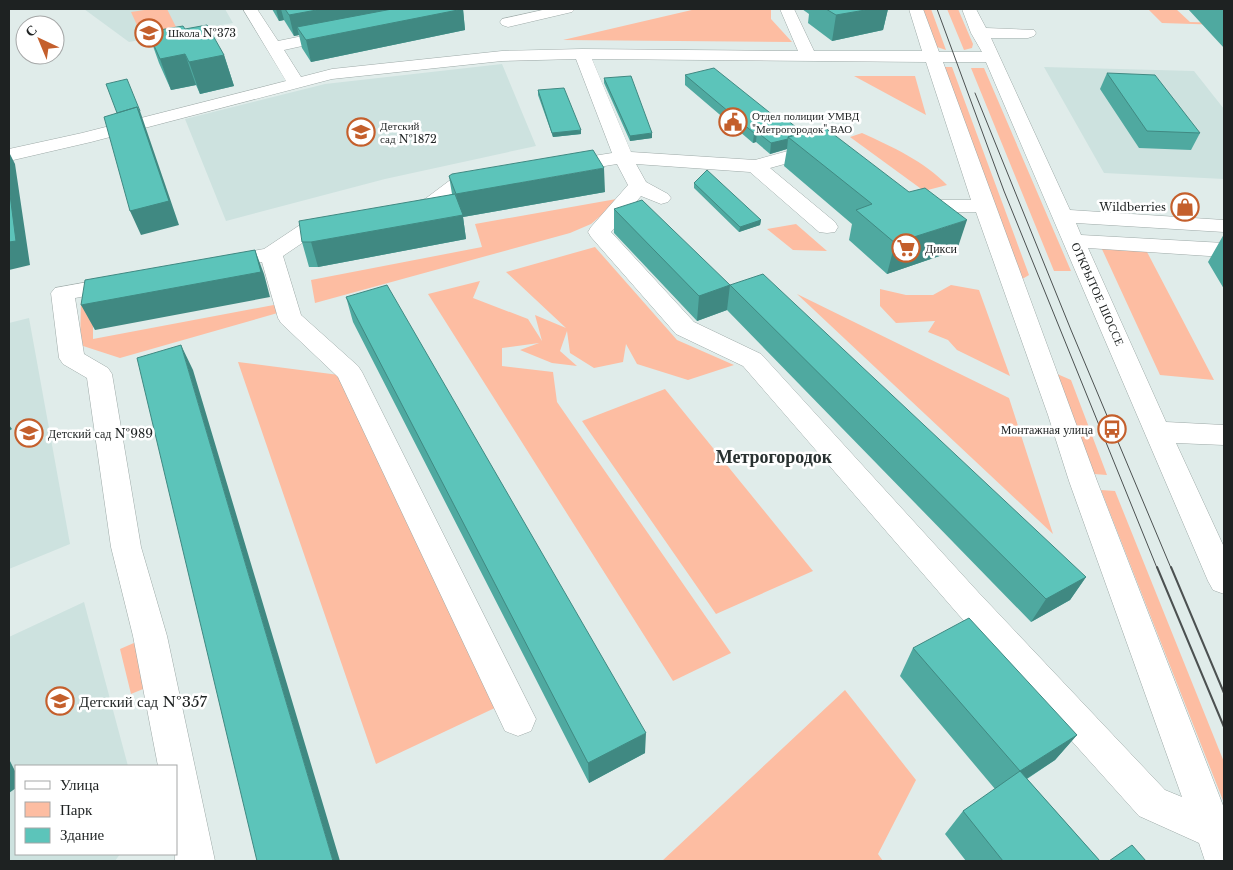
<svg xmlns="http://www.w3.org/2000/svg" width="1233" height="870" font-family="'Libre Baskerville',serif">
<rect width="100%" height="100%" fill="#e0ecea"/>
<path fill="#cde2df" d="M84 9H225L233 23 129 42Z
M502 64 536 146 385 179 226 221 185 119 325 84Z
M1044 67 1194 71 1224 109V179L1104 173Z
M29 318 70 544 9 569V323Z
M84 602 128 766H16V854H120L115 861H9V637Z"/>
<path fill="#fdbda2" d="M151 9H167L176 27 141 34 131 12Z
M696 9H771V19L792 42 563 40Z
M923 9H931L946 50 937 47Z
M947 9H958L973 44 972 48 964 50Z
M1148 9H1176L1190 22 1224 23V25L1162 23Z
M944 67H952L1029 275 1019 281Z
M971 68H984L1071 271H1054Z
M854 76H915L926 115Z
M862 133C891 146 925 162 947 185L924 191 850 137Z
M622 198 591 224 570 233 315 303 311 280 482 247 475 224Z
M796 224 827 251 793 250 767 229Z
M595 247 677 340 734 365 688 380 637 364 626 344 623 362 594 368 570 353 567 331 560 351 577 366 552 363 520 350 539 343 502 348V366L553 372 557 402 731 653 673 681 428 294 480 281 473 298 528 319 542 341 535 315 566 328 506 272Z
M1101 247 1146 250 1214 380 1160 375Z
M951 285 979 290 1010 376 957 350 948 340 928 332 935 321 896 323 880 306V289L906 295H933Z
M797 294 1009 398 1053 534Z
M81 302 93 308V339L284 303 288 310 120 358 80 345Z
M238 362 339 375 499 706 376 764Z
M1055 373 1071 380 1107 475 1094 474Z
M665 389 813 571 716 614 582 421Z
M1101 490 1115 491 1224 762V803Z
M150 636 160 682 131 694 120 649Z
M845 690 916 780 878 854 883 861H662Z"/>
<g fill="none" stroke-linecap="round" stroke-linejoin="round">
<g stroke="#9eaaa8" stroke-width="1">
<path id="minor" d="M243 9H257L278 41 337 29 343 31 345 34 343 37 284 50 301 77 332 69 502 51 582 49 798 51 780 9H794L814 51H922L909 9H923L939 52H982L971 33 962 9H976L986 28 1034 30 1036 33 1034 36 1028 38H991L1070 210 1224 220V232L1076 223 1081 235 1224 243V257L1088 248 1166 422 1224 425V445L1176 443 1224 547V594L1213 590 1208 581 986 62H943L1097 481 1224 808V861H1205L1199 843 1139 816 957 613 743 366 676 334 591 237 588 232 591 227 628 185 617 164 562 173 555 171 552 167 555 163 562 161 612 153 576 59 502 61 332 79 91 142 9 161V149L82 133 286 81ZM592 59 926 62 971 200H925L911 197 904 199 901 203 904 207 925 212H976L1048 415 1069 481 1182 797 1165 790 979 593 761 354 694 322 611 232 641 196 661 204 668 202 671 198 668 194 646 182 636 164 750 172 819 232 827 233 835 232 838 227 835 222 770 168 828 152 831 148 828 144 821 142 755 160 631 152Z
M547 9H575L572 12 508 27 502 25 500 22 502 19Z
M485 174 492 176 495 180 492 184 462 190 439 208 409 215 402 213 398 209 402 205 425 199 449 181Z
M335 218 343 219 346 224 343 229 317 233 283 256 301 315 358 366 362 372 536 719 531 731 518 736 505 731 338 377 281 323 278 318 262 262 222 270 214 268 211 263 214 258 264 249 303 223Z
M121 276 129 278 133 283 129 288 75 298 84 354 108 368 112 374 141 547 167 636 215 861H175L176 766H158L133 636 111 547 87 378 63 364 59 358 51 293 55 288Z"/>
</g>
<use href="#minor" fill="#fff" fill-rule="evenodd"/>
<path stroke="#4c5151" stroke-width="1" d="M937 9 1004 191 1157 568
M975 93 1071 330 1171 568"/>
<path stroke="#4c5151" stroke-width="2" d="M1157 567 1224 727
M1171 567 1224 693"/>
</g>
<path fill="#4fa9a0" d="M272 9H463L465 30 311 62 302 48 299 35 294 36 284 20 279 21Z
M802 9H888L883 30 832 41 808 23 809 14Z
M1188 9H1224V48Z
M185 29 224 55 234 86 200 94 196 85 171 90 159 63 148 32Z
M1107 73 1200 133 1191 150 1139 148 1100 89Z
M685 75 774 116 803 133 957 250 887 274 849 240 852 224 784 166 787 149 770 154 756 142 753 143 685 85Z
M604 78 652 138 630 141 604 83Z
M538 90 581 134 553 137 538 95Z
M449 176 605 192 463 217 466 239 318 267H309L302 242 452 194Z
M694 183 761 220 760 225 739 232 694 188Z
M614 209 730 285 1086 577 1070 600 1031 622 727 310 697 321 614 233Z
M1224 234V289L1208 262Z
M346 297 645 753 589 783 353 322Z
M913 648 1077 735 1055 760 1027 779 1100 861H966L945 834 963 811 995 789 900 676Z"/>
<path fill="#408982" d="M276 9H281L284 20 279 21Z
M322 9H436L297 27 299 35 294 36 289 15Z
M463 9 465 30 311 62 306 40Z
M871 9H888L883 30 832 41 836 15Z
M185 54 196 85 171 90 160 59Z
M224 55 234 86 200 94 189 62Z
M140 111 179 225 141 235 130 211 120 121Z
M581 130V134L553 137 552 133Z
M757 132 756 142 753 143 754 133Z
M652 133V138L630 141V136Z
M788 139 787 149 770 154 771 143Z
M9 152 15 164 30 265 9 270Z
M604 168 605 192 463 217 466 239 318 267 311 242 459 216 456 194Z
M761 220 760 225 739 232 740 227Z
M967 220 957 250 887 274 895 243Z
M255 250 264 274 270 297 95 330 81 305Z
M730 285 727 310 697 321 699 296Z
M181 345 193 370 340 861H333Z
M9 425 12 429 9 431Z
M1086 577 1070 600 1031 622 1046 599Z
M646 733 645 753 589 783 588 763Z
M1077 735 1055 760 1000 796 1020 771Z
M9 759 16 773V788L9 793Z"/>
<path fill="#5cc4ba" stroke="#408982" d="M285 9H322L289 15Z
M392 9H463L306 40 297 27Z
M826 9H871L836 15Z
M207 25 224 55 189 62 185 54 160 59 148 32 183 26 185 29Z
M714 68 774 116 780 114 803 133 788 137V139L771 143 757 132 754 133 685 75Z
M1107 73 1155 75 1200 133 1147 131Z
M631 76 652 133 630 136 604 78Z
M127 79 140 111 139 112 137 107 117 113 106 84Z
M564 88 581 130 552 133 538 90Z
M137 107 169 201 130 211 104 117Z
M824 127 909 192 925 188 967 220 895 243 856 210 872 204 788 137Z
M593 150 604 168 456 194 449 176 452 174Z
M707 170 761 220 740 227 694 183Z
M9 187 16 241 9 242Z
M455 194 463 215 311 242H302L299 221Z
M642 200 730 285 699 296 614 209Z
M255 250 261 272 81 305 85 280Z
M763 274 1086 577 1046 599 730 285Z
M387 285 646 733 588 763 346 297Z
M181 345 333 861H257L137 358Z
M969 618 1077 735 1020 771 913 648Z
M1020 771 1100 861H1003L963 811Z
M1132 845 1146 861H1109Z"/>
<defs>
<g id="school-ring" transform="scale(1.4375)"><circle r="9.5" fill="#fff" stroke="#c45f2c" stroke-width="1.5"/><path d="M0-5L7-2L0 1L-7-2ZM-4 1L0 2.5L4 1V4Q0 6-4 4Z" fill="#c45f2c"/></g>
<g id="civic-ring" transform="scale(1.4375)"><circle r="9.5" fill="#fff" stroke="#c45f2c" stroke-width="1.5"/><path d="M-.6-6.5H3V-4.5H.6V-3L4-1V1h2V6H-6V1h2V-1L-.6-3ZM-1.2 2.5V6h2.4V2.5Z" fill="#c45f2c"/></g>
<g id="shop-ring" transform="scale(1.4375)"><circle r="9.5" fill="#fff" stroke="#c45f2c" stroke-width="1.5"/><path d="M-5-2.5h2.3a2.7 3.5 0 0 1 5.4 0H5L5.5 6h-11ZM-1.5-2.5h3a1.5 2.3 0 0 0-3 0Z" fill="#c45f2c"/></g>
<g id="supermarket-ring" transform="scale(1.4375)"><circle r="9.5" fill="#fff" stroke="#c45f2c" stroke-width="1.5"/><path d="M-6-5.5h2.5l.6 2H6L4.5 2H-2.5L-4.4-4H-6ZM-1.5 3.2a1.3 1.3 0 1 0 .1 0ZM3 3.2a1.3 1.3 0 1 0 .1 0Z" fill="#c45f2c"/></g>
<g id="bus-ring" transform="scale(1.4375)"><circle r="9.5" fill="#fff" stroke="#c45f2c" stroke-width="1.5"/><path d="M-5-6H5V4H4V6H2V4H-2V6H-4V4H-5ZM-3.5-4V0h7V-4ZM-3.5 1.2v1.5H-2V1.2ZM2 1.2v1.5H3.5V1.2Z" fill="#c45f2c"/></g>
</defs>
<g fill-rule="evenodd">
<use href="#school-ring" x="149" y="33"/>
<use href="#civic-ring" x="733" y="122"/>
<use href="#school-ring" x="361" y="132"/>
<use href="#shop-ring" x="1185" y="207"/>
<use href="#supermarket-ring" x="906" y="248"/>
<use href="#bus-ring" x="1112" y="429"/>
<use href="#school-ring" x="29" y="433"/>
<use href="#school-ring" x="60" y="701"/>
</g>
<g text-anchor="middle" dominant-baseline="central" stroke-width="5" stroke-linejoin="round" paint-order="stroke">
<g font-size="11" fill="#1e2222" stroke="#fff" text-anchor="start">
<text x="168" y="33">Школа №373</text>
<text x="752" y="116">Отдел полиции УМВД<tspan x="752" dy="13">"Метрогородок" ВАО</tspan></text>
<text x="380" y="126">Детский<tspan x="380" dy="13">сад №1872</tspan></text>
<text x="1166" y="207" text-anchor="end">Wildberries</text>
</g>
<g font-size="12" fill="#1e2222" stroke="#fff" text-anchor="start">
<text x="925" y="248">Дикси</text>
<text x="1093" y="429" text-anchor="end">Монтажная улица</text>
<text x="48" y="433">Детский сад №989</text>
</g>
<g font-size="12" fill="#1e2222" stroke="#fff">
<text transform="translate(1098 294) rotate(66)">ОТКРЫТОЕ ШОССЕ</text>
</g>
<g font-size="15" fill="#1e2222" stroke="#fff" text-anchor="start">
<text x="79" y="701">Детский сад №357</text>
</g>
<g font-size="18" font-weight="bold" fill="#283130" stroke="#fff">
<text x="774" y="457">Метрогородок</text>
</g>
</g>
<rect width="1233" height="870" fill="none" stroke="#1e2222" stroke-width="20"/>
<rect x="15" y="765" width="162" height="90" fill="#ffffff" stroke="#a5a7a7"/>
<rect x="25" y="781" width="25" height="8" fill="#ffffff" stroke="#a5a7a7"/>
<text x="60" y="790" font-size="15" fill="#1e2222">Улица</text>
<rect x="25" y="802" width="25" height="15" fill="#fdbda2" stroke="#a5a7a7"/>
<text x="60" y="815" font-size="15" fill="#1e2222">Парк</text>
<rect x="25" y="828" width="25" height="15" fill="#5cc4ba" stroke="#a5a7a7"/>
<text x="60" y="840" font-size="15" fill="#1e2222">Здание</text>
<g transform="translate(40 40) rotate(316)"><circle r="24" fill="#ffffff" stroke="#a5a7a7"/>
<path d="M0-4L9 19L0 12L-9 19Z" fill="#c45f2c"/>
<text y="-8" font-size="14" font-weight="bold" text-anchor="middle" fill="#1e2222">С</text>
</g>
</svg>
